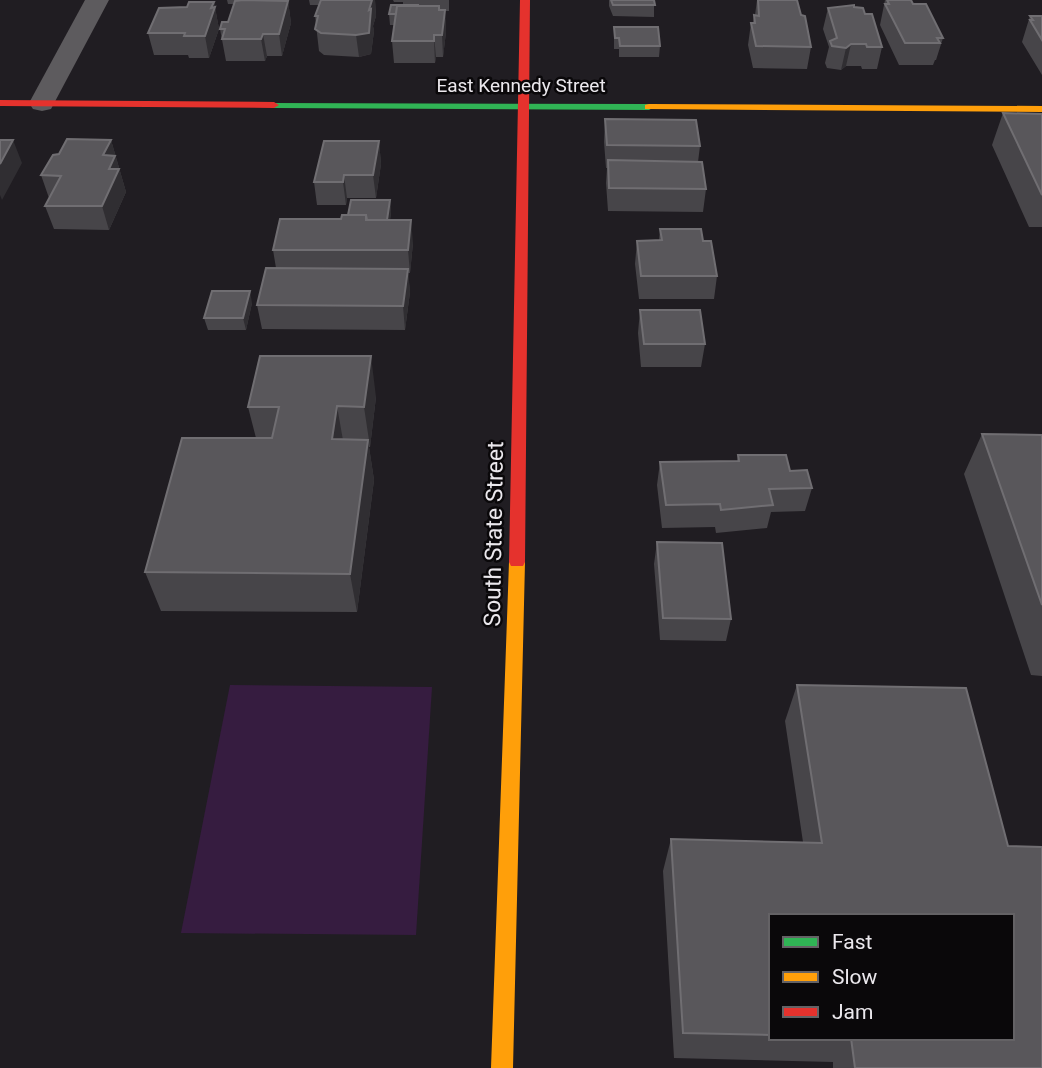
<svg xmlns="http://www.w3.org/2000/svg" width="1042" height="1068" font-family="Roboto,sans-serif">
<rect width="100%" height="100%" fill="#201d22"/>
<path fill="#361c40" d="M230 685 432 687 416 935 181 933Z"/>
<g fill="none" stroke-linecap="round" stroke-linejoin="round">
<path fill="#5d5b5e" fill-rule="evenodd" d="M85 0H109L51 109 42 111 33 109 29 103Z"/>
<path fill="#30b455" fill-rule="evenodd" d="M270 103 649 104 654 107 649 110 274 108 269 105Z"/>
<path fill="#ff9f0a" fill-rule="evenodd" d="M649 104 1042 106V112L645 109V105Z
M517 556 523 558 525 562 513 1068H491L509 562 511 558Z"/>
<path fill="#e5322d" fill-rule="evenodd" d="M520 0H530L525 562 523 566H511L509 562Z
M0 100 274 102 279 105 274 108 0 106Z"/>
</g>
<path fill="#474549" fill-rule="evenodd" d="M227 0H277V1H288L291 23 282 56H267L265 61H226L220 29 228 22 234 4H228Z
M309 0H375L376 16 373 26 374 31 371 54 359 57 324 55 319 51 315 16 319 5H310Z
M393 0H449V11H445L446 32 443 57H436L435 63H394L392 41 394 25H390L389 14 403 5V2H394Z
M609 0H654V17L613 16 609 6Z
M757 0H797L811 47 807 69 753 68 748 45 751 23H753L754 15H755Z
M885 0 913 4 943 38 936 60H935L933 65H899L880 25Z
M214 2 219 29 209 58H189L188 55H154L148 33 187 7Z
M828 8 882 47 877 69H862L861 66H846L841 70 827 68 825 63 829 47 823 29Z
M1030 16H1042V75L1022 42Z
M614 27 660 46 659 57H619V49H614Z
M1003 113 1042 114V227H1029L992 145Z
M605 119 700 146 698 162 706 189 703 212 608 211 606 183 607 168H606L604 142Z
M111 140 126 192 109 230 54 229 45 206 49 198 41 175 59 154Z
M379 141 381 164 376 198H347L346 205H317L314 182Z
M390 200 391 212 390 220 413 243 410 273H408L410 292 405 330 262 329 257 305 276 268 273 250 348 215Z
M660 229 703 241 717 276 714 299H639L635 264 637 241 659 240Z
M252 303 246 330H208L204 318Z
M640 310 705 344 701 367H641L638 333Z
M376 397 370 447H369L374 480 357 612 161 611 145 572 256 438 248 407Z
M982 434 1042 435V676L1031 675 964 474Z
M738 455 790 471 812 488 805 511 771 512 767 528 716 533 715 527 662 528 657 485 660 462 737 461Z
M657 542 731 619 726 641 660 640 654 564Z
M797 685 1042 1068H833V1062L674 1058 663 871 671 839 803 842 785 721ZM771 916 1012 1038H771Z"/>
<path fill="#302e32" d="M372 0H375L376 16 373 26 374 31 371 54 359 57 356 35 369 10Z
M288 1 291 23 282 56 279 34Z
M214 2 219 29 209 58 205 36Z
M445 10 446 32 443 57 442 35Z
M263 34 267 56 265 61 261 39Z
M434 35 436 57 435 63 434 41Z
M851 44 846 66 841 70 846 48Z
M13 140 22 163 2 200 0 195V164Z
M111 140 126 192 109 230 102 206 103 155Z
M379 141 381 164 376 198 373 175Z
M344 175 347 198 346 205 343 182Z
M390 200 391 212 388 235 387 223Z
M411 220 413 243 410 273 408 250Z
M408 269 410 292 405 330 403 306Z
M250 291 252 303 246 330 243 318Z
M371 356 376 397 370 447 364 407Z
M337 406 344 446 332 439Z
M368 440 374 480 357 612 350 574Z"/>
<path fill="#59575b" stroke="#706e72" stroke-width="2" d="M243 0 288 1 279 34H263L261 39H222L225 29H220L222 22H228L235 1Z
M321 0H372L369 10 371 9 369 33 356 35 321 33 315 29 318 16H315Z
M611 0H654L655 5H613Z
M758 0H797L801 15 805 16 811 47 756 46 751 23H755L754 15 759 16Z
M887 0H911L913 4H926L943 38H937L940 43H905L885 4H889Z
M189 2H214L211 8 215 7 205 36H184L185 33H148L159 8 187 7Z
M391 5H418V6H397L396 14H389Z
M854 5V7L863 8 865 14H872L882 47H867L866 44H851L846 48 832 46 830 41 837 38 828 8Z
M397 6H439V10H445L442 35H434V41H392Z
M1030 16H1042V40L1030 20H1033Z
M614 27H658L660 46H620L619 38H615Z
M1003 113 1042 114V195Z
M605 119 696 120 700 146 607 145Z
M67 139 111 140 103 155 115 156 109 169H119L102 206H45L61 176 41 175 53 155 59 154Z
M0 140H13L0 164Z
M324 141H379L373 175H344L343 182H314Z
M608 160 702 162 706 189 609 188Z
M351 200H390L387 220H367L366 215H348Z
M342 215H366V220H411L408 250H273L280 219H341Z
M660 229H701L703 241H711L717 276H641L637 241 662 240Z
M266 268 408 269 403 306 257 305Z
M212 291H250L243 318H204Z
M640 310H700L705 344H644Z
M260 356H371L364 407 337 406 332 439 368 440 350 574 145 572 182 438H272L279 407H248Z
M982 434 1042 435V605Z
M738 455H786L790 471 807 470 812 488 769 489 773 505 721 510 720 504 666 505 660 462 739 461Z
M657 542 722 543 731 619 663 618Z
M797 685 966 688 1008 846 1042 847V1068H855L851 1038H1012V916H771V1035L683 1033 671 839 822 843Z"/>
<g text-anchor="middle" dominant-baseline="central" stroke-width="5" stroke-linejoin="round" paint-order="stroke">
<g font-size="19" fill="#ebe8ed" stroke="#0a080a">
<text x="521" y="85">East Kennedy Street</text>
</g>
<g font-size="23" fill="#ebe8ed" stroke="#0a080a">
<text transform="translate(494 534) rotate(-89)">South State Street</text>
</g>
</g>
<rect x="769" y="914" width="245" height="126" fill="#0a080a" stroke="#646265" stroke-width="2"/>
<rect x="783" y="937" width="35" height="10" fill="#30b455" stroke="#646265" stroke-width="2"/>
<text x="832" y="949" font-size="21" fill="#ebe8ed">Fast</text>
<rect x="783" y="972" width="35" height="10" fill="#ff9f0a" stroke="#646265" stroke-width="2"/>
<text x="832" y="984" font-size="21" fill="#ebe8ed">Slow</text>
<rect x="783" y="1007" width="35" height="10" fill="#e5322d" stroke="#646265" stroke-width="2"/>
<text x="832" y="1019" font-size="21" fill="#ebe8ed">Jam</text>
</svg>
